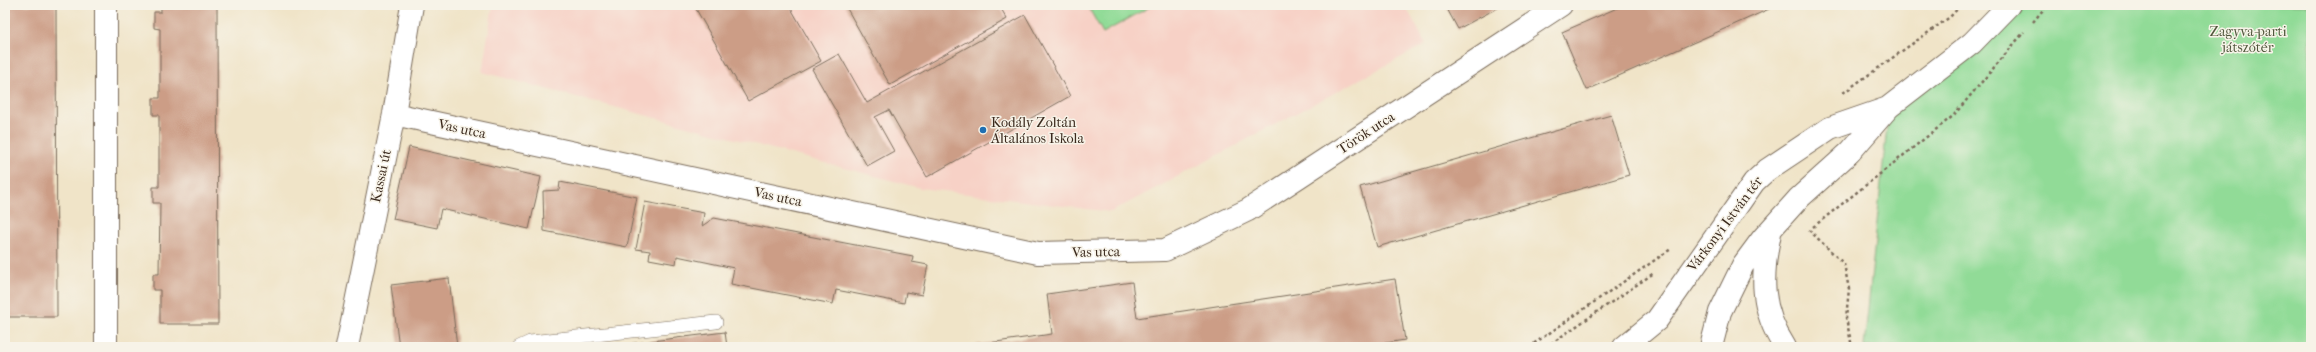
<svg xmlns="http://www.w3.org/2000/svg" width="2316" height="352" font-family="'IM FELL French Canon',serif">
<rect width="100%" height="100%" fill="#f7f3e8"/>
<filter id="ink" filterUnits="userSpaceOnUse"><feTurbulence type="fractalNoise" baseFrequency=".025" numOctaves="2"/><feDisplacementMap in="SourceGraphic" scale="8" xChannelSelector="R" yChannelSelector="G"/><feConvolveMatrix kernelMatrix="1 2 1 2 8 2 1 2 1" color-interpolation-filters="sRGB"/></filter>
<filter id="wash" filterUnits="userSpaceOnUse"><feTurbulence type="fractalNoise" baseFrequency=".012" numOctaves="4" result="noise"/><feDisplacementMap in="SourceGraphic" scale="16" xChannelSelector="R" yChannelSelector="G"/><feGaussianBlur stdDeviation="0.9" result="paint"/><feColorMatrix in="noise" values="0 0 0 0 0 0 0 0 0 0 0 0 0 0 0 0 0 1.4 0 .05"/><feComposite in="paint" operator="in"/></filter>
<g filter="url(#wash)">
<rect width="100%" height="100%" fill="#f0e4c8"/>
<path fill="#f7d1c6" d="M493 5H1405L1426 44 1111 212 920 188 482 72Z"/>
<path fill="#91db97" stroke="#66825a" d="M1087 5H1153L1103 33Z
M2009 5H2311V347H1864L1889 107Z"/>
<g id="blocks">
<path fill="#cc9d86" d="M5 5H56L57 317H5Z
M161 5H217L218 324H160V290H153V274H159L160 203H153V187H159V115H153V98H160V29L154 28V12H161Z
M704 5H789L821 61 748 101 696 9Z
M845 5H999L1007 19 890 85Z
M1445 5H1503L1458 29Z
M1624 5H1778L1587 90 1562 32Z
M1025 15 1070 96 927 177 889 110 875 117 894 151 867 166 812 69 839 54 867 103Z
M1611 115 1629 175 1377 247 1360 187Z
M409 147 541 177 529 229 441 209 437 228 393 219Z
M560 182 637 197 627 247 544 231 543 191 559 190Z
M645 202 704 213 702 226 714 218 913 256 912 262 928 265 922 295 906 292 904 303 836 290 833 304 731 284 734 268 677 256 676 264 649 259 650 251 636 249Z
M449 278 457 347H399L391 285Z
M1395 279 1405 340 1360 347H961L1052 334 1047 294 1132 282 1137 318Z
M725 332 727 347H611V346Z"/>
</g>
</g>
<g filter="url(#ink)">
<use href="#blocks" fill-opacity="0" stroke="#7a6b5a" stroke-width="1"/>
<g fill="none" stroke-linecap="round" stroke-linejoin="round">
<g stroke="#7a6b5a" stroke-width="14">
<path id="lane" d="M519 347 530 342 716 322"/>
</g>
<g stroke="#7a6b5a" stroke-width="24">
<path id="street" d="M394 114 1038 253 1165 250 1248 210 1561 5
M106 347V5
M347 347 394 114 412 5"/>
</g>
<g stroke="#7a6b5a" stroke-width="24">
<path id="secondary" d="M1770 233C1761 276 1760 309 1785 347
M1624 347 1657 320 1754 182 1767 170 1830 128 1888 108
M1711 347 1720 312 1743 265 1763 238 1798 199 1850 152 1889 107 1972 43 2009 5"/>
</g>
<path stroke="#7a6b5a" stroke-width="2.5" stroke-dasharray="3 3" stroke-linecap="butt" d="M2033 22 2047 5
M1843 93 1950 17 1961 5
M1813 227 1953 116 2024 32
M1809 230 1844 264 1849 289 1846 318 1852 347
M1529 347 1671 249
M1546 347 1654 273"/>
<use href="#lane" stroke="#fff" stroke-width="13"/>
<use href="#street" stroke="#fff" stroke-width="22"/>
<use href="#secondary" stroke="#fff" stroke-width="22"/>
</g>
</g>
<circle fill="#1f6fb2" stroke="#f7f3e8" stroke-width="1.5" cx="983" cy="130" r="4"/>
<g text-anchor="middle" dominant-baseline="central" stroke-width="3" stroke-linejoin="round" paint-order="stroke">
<g font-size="14" fill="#50563c" stroke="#f7f3e8">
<text x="2248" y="31">Zagyva-parti<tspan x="2248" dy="16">játszótér</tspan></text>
</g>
<g font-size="14" fill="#3b2a1e" stroke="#f7f3e8" text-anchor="start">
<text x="991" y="122">Kodály Zoltán<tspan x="991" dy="16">Általános Iskola</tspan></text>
</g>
<g font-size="14" fill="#3b2a1e" stroke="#f7f3e8">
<text transform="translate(462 129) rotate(12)">Vas utca</text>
<text transform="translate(1366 133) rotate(-33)">Török utca</text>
<text transform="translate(381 176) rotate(-78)">Kassai út</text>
<text transform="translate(778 197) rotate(12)">Vas utca</text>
<text transform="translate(1725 224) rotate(-53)">Várkonyi István tér</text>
<text transform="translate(1096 252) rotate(-1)">Vas utca</text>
</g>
</g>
<rect width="2316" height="352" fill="none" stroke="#f7f3e8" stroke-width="20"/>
</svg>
